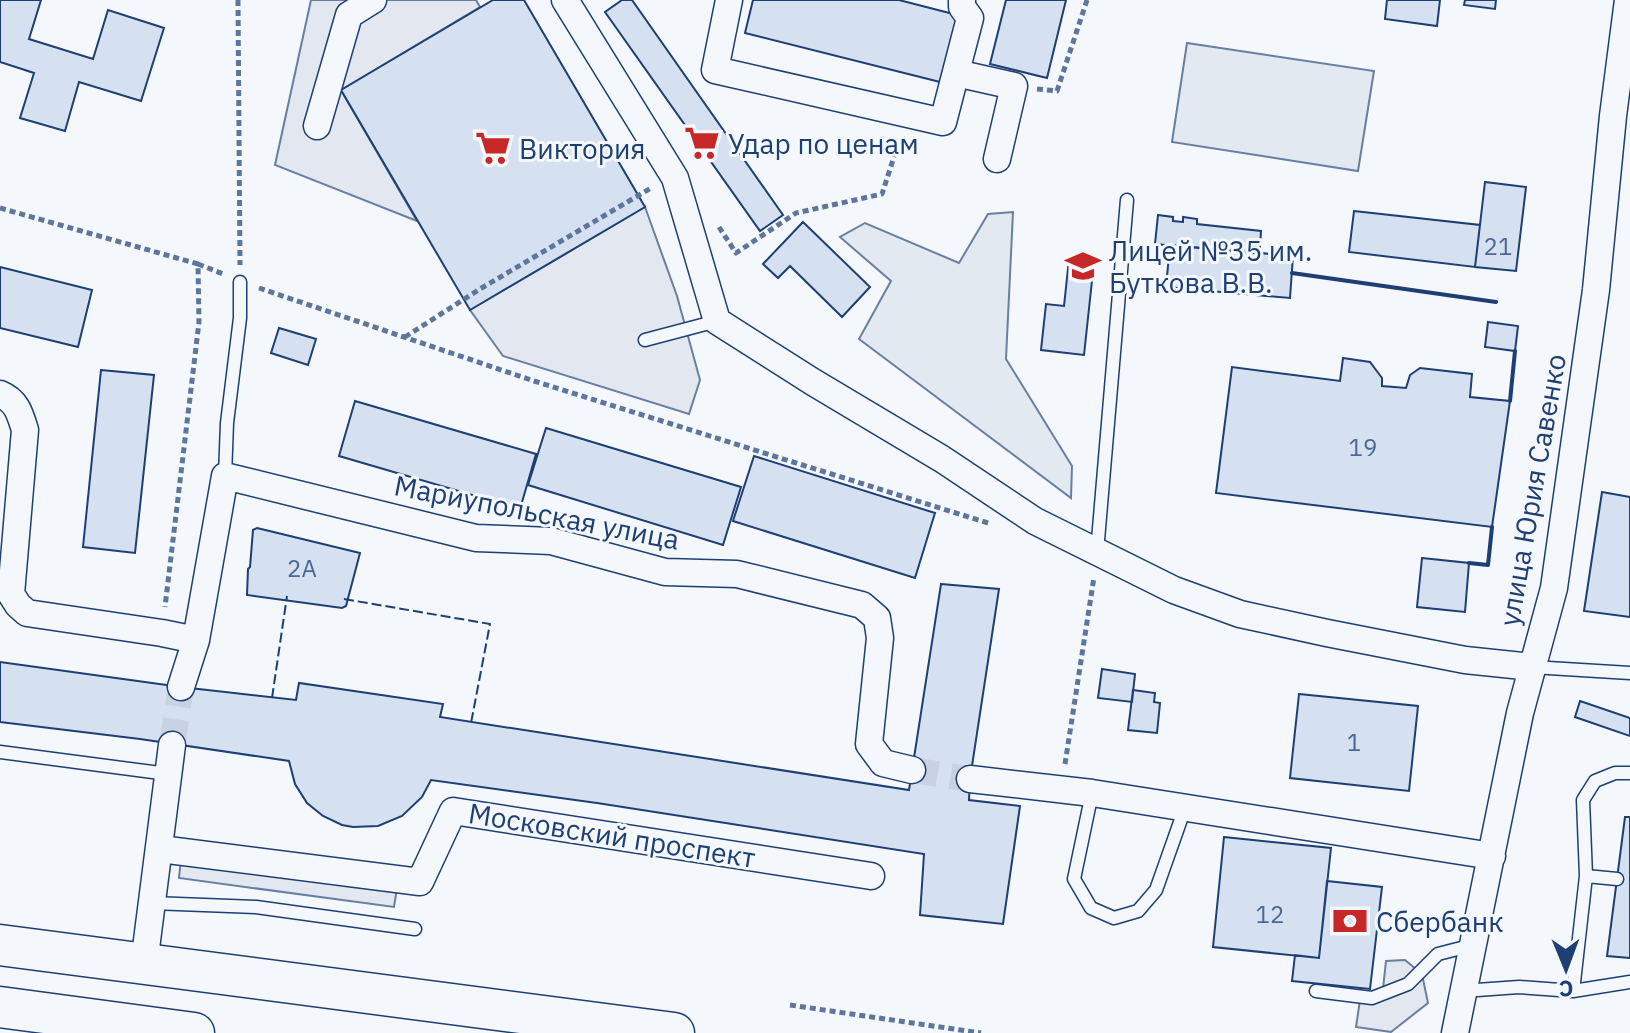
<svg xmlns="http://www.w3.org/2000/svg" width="1630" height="1033" font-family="'IBM Plex Sans',sans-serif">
<rect width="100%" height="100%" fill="#f4f7fb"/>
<path fill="#e3e9f0" stroke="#687fa3" stroke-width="2" d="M1187 43 1374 71 1358 171 1172 142Z
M1013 212 1006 359 1072 466 1071 498 859 339 891 281 840 237 865 223 959 263 988 214Z"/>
<path fill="#e3e8f0" stroke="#687fa3" stroke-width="2" d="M311 0H476L480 7 341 90 417 221 275 165Z
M645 207 677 296 700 380 689 414 503 356 470 310Z
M181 858 397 888 394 907 179 878Z
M1405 960 1422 974 1428 1003 1391 1032 1356 1027 1360 1000 1382 998 1386 961Z"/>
<path fill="#d5e0f0" stroke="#1d3f73" stroke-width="2" d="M0 0H41L29 39 93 59 108 10 164 28 141 101 79 82 65 131 20 118 34 73 0 62Z
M493 0H524L645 207 470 310 341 90Z
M622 0H632L783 215 760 231 605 12Z
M753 0H899L965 17 948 84 745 33Z
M1006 0H1066L1047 78 990 64Z
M1387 0H1440L1437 26 1385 19Z
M1465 0H1496L1495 9 1464 5Z
M1485 182 1526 187 1516 271 1475 267Z
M1354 211 1480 225 1475 267 1349 252Z
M1158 215 1173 217V221L1183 222V217L1197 219V224L1261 231 1260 247H1253V253L1155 244Z
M803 222 870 287 842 317 790 266 778 278 763 264Z
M1170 245 1293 256 1290 298 1166 287Z
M1069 259 1094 262 1084 355 1041 350 1046 304 1064 306Z
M0 267 92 290 78 347 0 328Z
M1488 322 1518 326 1515 351 1485 347Z
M279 328 316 339 308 365 271 353Z
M1343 358 1370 362 1382 378V386L1406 388 1410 375 1420 368 1472 374 1470 397 1510 401 1492 527 1216 493 1232 367 1340 381Z
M101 370 154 375 135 553 83 547Z
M355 401 536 454 520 509 339 456Z
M546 428 741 487 723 545 528 485Z
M754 456 935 513 915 578 733 521Z
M1602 492 1630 497V617L1584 611Z
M257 528 360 553 346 606 342 608 247 595 248 569 250 567 253 530Z
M1422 558 1469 563 1465 612 1417 607Z
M941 584 999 589 970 779 969 800 1020 806 1003 924 920 915 924 854 597 803 431 780 422 797 402 816 378 826 353 827 342 825 323 816 307 803 295 784 289 761 140 739 0 722V662L181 687 296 700 299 683 443 704 440 717 909 790Z
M1102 669 1135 674 1132 702 1098 698Z
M1133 690 1155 693 1154 702 1160 703 1157 733 1128 730Z
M1299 694 1418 706 1409 791 1290 778Z
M1580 701 1630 718V736L1575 717Z
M1625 817H1630V958L1607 956Z
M1224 837 1331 848 1319 958 1213 947Z
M1327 881 1382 887 1370 989 1292 981 1295 955 1319 958Z"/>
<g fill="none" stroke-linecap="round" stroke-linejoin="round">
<path stroke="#c9d2e0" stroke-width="26" stroke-dasharray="26 13" stroke-linecap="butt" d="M172 745 181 687
M912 770 970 779"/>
<g stroke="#1d3f73" stroke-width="15">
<path id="lane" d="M645 340 717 321
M225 476 227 423 240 318V282
M1097 552 1127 200
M1532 667 1630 673
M0 752 168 774
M1092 793 1074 879 1091 908 1114 918 1138 911 1156 890 1185 808
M1586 876 1583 800 1595 781 1615 773H1630
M152 903 256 907 415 929
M1316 991 1372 998 1408 984 1438 954 1473 945
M1463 991 1519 987 1573 991 1630 982
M1573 991 1586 876 1617 879"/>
</g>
<g stroke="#1d3f73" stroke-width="29">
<path id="street" d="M565 0 675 178 717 321 813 382 942 459 1035 521 1174 590 1240 614 1327 633 1465 660 1532 667
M729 0 715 70 943 122 970 18 962 7V0
M956 73 1014 86 997 159
M317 126 349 15 373 0
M0 394C17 401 20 414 25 430L11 594 18 605 27 613 162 633 196 640
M181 687 196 640 225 476 476 538 551 541 665 572 737 574 862 605 877 618 880 638 869 744 883 763 912 770
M970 779 1092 793 1492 856
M160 849 420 882 453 811 871 876
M144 964 172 745
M1455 1033 1520 713 1554 588 1596 290 1613 116 1628 0"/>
</g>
<g stroke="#1d3f73" stroke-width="43">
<path id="primary" d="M0 945 674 1033
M0 1007 194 1033"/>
</g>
<path stroke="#5e769c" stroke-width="5" stroke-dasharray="6 4" stroke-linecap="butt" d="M238 0 240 265
M1037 89 1057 91 1087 0
M0 208 198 264 199 322 165 607
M719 227 736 253 796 213 882 194 900 138
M198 264 223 274
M259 288 534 381 988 523
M405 337 480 289 651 188
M1065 764 1094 577
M790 1005 981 1033"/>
<use href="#lane" stroke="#f4f7fb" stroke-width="12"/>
<use href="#street" stroke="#f4f7fb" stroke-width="26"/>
<use href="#primary" stroke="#f4f7fb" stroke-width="40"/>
<path stroke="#1d3f73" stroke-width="2" stroke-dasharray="10 4" stroke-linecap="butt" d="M344 599 490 624 471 723
M272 698 287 596"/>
<path stroke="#1d3f73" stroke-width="4" d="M1292 273 1496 302
M1510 401 1515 351
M1469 563 1488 565 1492 527"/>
</g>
<defs>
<g id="supermarket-bare" transform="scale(2.76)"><path d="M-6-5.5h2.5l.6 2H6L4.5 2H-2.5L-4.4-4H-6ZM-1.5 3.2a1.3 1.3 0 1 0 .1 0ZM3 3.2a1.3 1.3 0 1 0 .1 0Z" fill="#c62828" stroke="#f4f7fb" stroke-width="2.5" paint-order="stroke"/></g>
<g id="school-bare" transform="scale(2.76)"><path d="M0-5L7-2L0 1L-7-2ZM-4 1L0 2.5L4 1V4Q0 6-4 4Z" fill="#c62828" stroke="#f4f7fb" stroke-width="2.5" paint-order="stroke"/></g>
<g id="bank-bare" transform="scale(2.76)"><path d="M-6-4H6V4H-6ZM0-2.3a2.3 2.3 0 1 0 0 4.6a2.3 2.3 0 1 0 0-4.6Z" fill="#c62828" stroke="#f4f7fb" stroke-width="2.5" paint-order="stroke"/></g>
</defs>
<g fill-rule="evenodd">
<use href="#supermarket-bare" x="702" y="143"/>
<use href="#supermarket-bare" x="493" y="148"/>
<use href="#school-bare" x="1083" y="266"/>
<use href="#bank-bare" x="1350" y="921"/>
</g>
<g text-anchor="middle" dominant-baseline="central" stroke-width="6" stroke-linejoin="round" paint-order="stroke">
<g font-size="24" fill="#4b6792">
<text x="1498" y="246">21</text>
<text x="1363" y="447">19</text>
<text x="302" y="568">2А</text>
<text x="1354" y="742">1</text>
<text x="1270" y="914">12</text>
</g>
<g font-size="28" fill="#1d3f73" stroke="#f4f7fb" text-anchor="start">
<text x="728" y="143">Удар по ценам</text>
<text x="519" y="148">Виктория</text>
<text x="1109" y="250">Лицей №35 им.<tspan x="1109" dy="32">Буткова В.В.</tspan></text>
<text x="1376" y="921">Сбербанк</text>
</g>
<g font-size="28" fill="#1d3f73" stroke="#f4f7fb">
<text transform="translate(1532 490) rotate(-80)">улица Юрия Савенко</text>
<text transform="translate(537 512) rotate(11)">Мариупольская улица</text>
<text transform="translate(612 835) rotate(9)">Московский проспект</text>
</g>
</g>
<g transform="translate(1566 969) rotate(179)" stroke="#f4f7fb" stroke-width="6" paint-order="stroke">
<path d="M0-6L14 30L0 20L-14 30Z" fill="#1d3f73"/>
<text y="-12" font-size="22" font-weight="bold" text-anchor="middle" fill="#1d3f73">С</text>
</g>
</svg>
